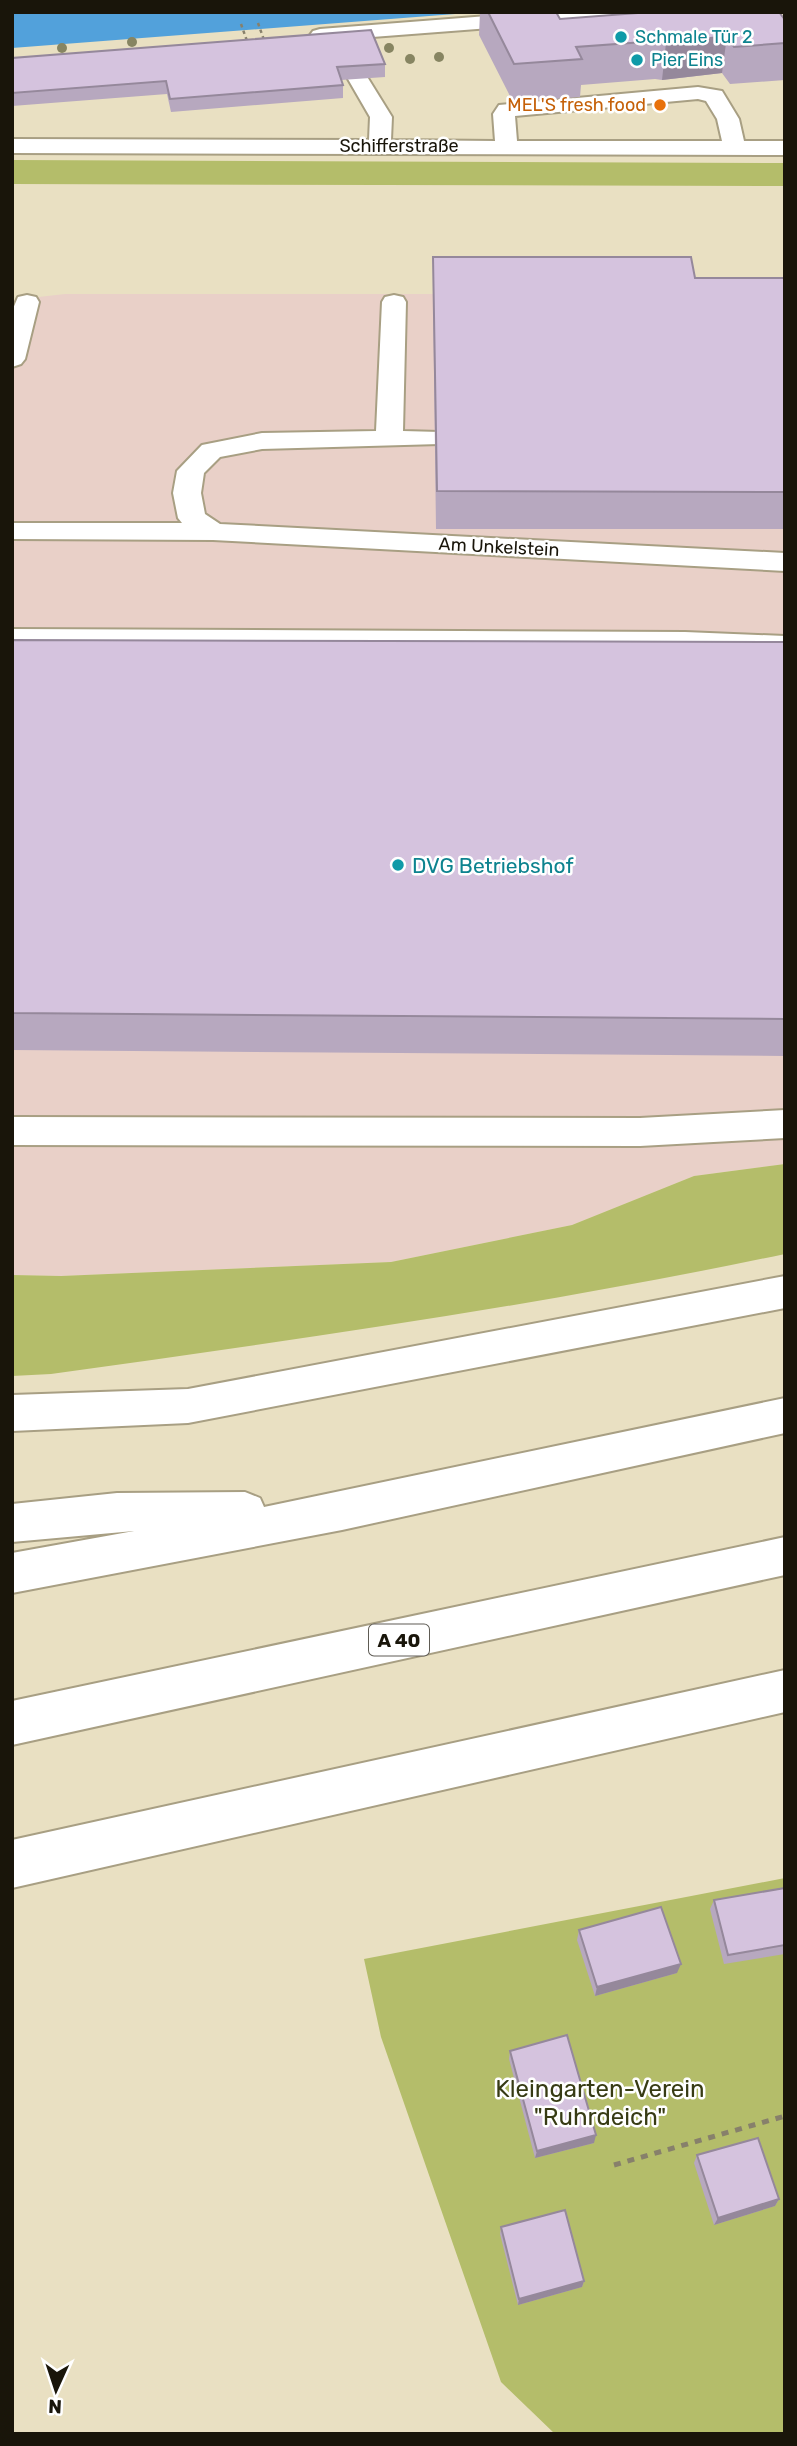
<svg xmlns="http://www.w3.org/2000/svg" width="797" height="2446" font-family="Rubik,sans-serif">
<rect width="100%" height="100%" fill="#e9e0c2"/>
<path fill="#e9d0c8" d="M785 288V1164L694 1176 572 1225 391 1262 61 1276 12 1275V300L65 294H687Z"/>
<path fill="#b4bd6a" d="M12 160 785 163V186L12 184Z
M785 1164V1254C542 1305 297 1340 51 1374L12 1376V1275L61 1276 391 1262 572 1225 694 1176Z
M785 1878V2434H555L501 2382 381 2037 364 1959Z"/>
<path fill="#52a1db" d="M12 12H481L12 48Z"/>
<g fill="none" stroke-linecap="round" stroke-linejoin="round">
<g stroke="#a89f83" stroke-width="4">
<path id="minor" d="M538 12H631L621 18 320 41 313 39 310 35 313 31 320 29Z
M359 73 366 75 392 117 391 140 495 141 493 114 499 105 698 87 722 91 739 119 744 141H785V155L12 153V139L369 140 370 117 348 79 352 75ZM698 99 706 101 717 119 722 141H517L515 116Z
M27 295 36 297 39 302 25 359 21 364 12 367V311L18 297Z
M394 295 403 297 406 302 403 431 440 432 444 438 440 444 262 449 220 457 204 473 201 493 205 514 220 524 785 553V571L213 540 12 539V523H182L178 518 173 493 177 471 202 445 262 433 376 431 382 302 385 297Z
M12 629 685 632 785 636V654L685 650 12 647Z
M785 1110V1138L640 1146 12 1145V1117L640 1118Z"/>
</g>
<g stroke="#a89f83" stroke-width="4">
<path id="highway" d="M785 1276V1308L188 1423 12 1431V1395L188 1389Z
M785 1398V1433L342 1530 12 1593V1553L134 1531 12 1542V1504L117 1493 245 1492 260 1498 264 1507Z
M785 1537V1575L12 1745V1701Z
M785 1670V1712L12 1888V1840Z"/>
</g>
<path stroke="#87806b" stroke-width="2.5" stroke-dasharray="3.5 3.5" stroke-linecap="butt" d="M258 23 264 40
M241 24 247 41"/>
<path stroke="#87806b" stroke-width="5" stroke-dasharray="7 7" stroke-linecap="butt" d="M614 2165 785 2116"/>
<use href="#minor" fill="#fff" fill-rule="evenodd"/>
<use href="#highway" fill="#fff" fill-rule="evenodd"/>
</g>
<g fill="#878562">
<circle cx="132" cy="42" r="5"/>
<circle cx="62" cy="48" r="5"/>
<circle cx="389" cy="48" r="5"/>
<circle cx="439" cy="57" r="5"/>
<circle cx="410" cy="59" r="5"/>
</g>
<path fill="#b7a8bf" d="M480 12H556L560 19 785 20V80L730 84 722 73 662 80 655 79 581 85 580 97 513 102 479 35Z
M12 58 385 64V77L341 80 343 85V98L171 112 167 94 12 106Z
M433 257 695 278H785V529H436L433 293Z
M12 640 785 642V1056L12 1050Z
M785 1888V1954L724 1964 710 1909 714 1900Z
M579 1930 677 1973 595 1996 577 1940Z
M510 2051 594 2143 535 2158 509 2059Z
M697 2155 779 2199 775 2206 714 2225 694 2163Z
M501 2227 584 2281 582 2287 518 2305 500 2234Z"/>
<path fill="#95889b" d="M727 36 722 73 662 80 666 43Z
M681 1964 677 1973 595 1996 597 1987Z
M596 2135 594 2143 535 2158 537 2151Z
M779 2199 775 2206 714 2225 718 2218Z
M584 2281 582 2287 518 2305 519 2299Z"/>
<path fill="#d5c3de" stroke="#95889b" stroke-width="2" d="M488 12H556L560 19 651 12H779L785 20V43L734 47 727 36 666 43 658 41 576 47 582 59 514 64Z
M371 30 385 64 337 67 343 85 170 99 166 81 12 93V58Z
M433 257H691L695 278H785V492L437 491Z
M12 640 785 642V1019L12 1013Z
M785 1888V1945L728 1955 714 1900Z
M661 1907 681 1964 597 1987 579 1930Z
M567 2035 596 2135 537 2151 510 2051Z
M758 2138 779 2199 718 2218 697 2155Z
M565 2210 584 2281 519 2299 501 2227Z"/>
<g fill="#0f9aa8" stroke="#fff" stroke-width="2.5">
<circle cx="621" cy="37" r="7"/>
<circle cx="637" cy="60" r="7"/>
<circle cx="398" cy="865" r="7"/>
</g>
<circle fill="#e8710a" stroke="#fff" stroke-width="2.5" cx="660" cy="105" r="7"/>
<g text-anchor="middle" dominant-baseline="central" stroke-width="5" stroke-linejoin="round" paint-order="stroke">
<g font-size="18" fill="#0d838f" stroke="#fff" text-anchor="start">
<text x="635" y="37">Schmale Tür 2</text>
<text x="651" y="60">Pier Eins</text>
</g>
<g font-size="18" fill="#c56008" stroke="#fff" text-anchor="end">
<text x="646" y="105">MEL'S fresh food</text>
</g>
<g font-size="18" fill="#19150a" stroke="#fff">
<text x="399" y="146">Schifferstraße</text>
<text transform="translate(499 547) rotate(3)">Am Unkelstein</text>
</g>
<rect fill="#fff" stroke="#5e5b54" stroke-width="2" x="369" y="1624.5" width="60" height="31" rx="5"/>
<g font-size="19" font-weight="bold" fill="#19150a">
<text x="399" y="1640">A 40</text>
</g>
<g font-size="21" fill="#0d838f" stroke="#fff" text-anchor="start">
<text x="412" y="865">DVG Betriebshof</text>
</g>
<g font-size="24" fill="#373b14" stroke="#fff">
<text x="600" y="2089">Kleingarten-Verein<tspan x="600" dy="28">"Ruhrdeich"</tspan></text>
</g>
</g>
<rect width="797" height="2446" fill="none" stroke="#19150a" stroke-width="28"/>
<g transform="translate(56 2390) rotate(183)" stroke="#ffffff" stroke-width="5" paint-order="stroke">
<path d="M0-5L12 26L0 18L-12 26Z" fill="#19150a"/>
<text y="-10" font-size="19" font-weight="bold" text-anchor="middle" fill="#19150a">N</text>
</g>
</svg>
